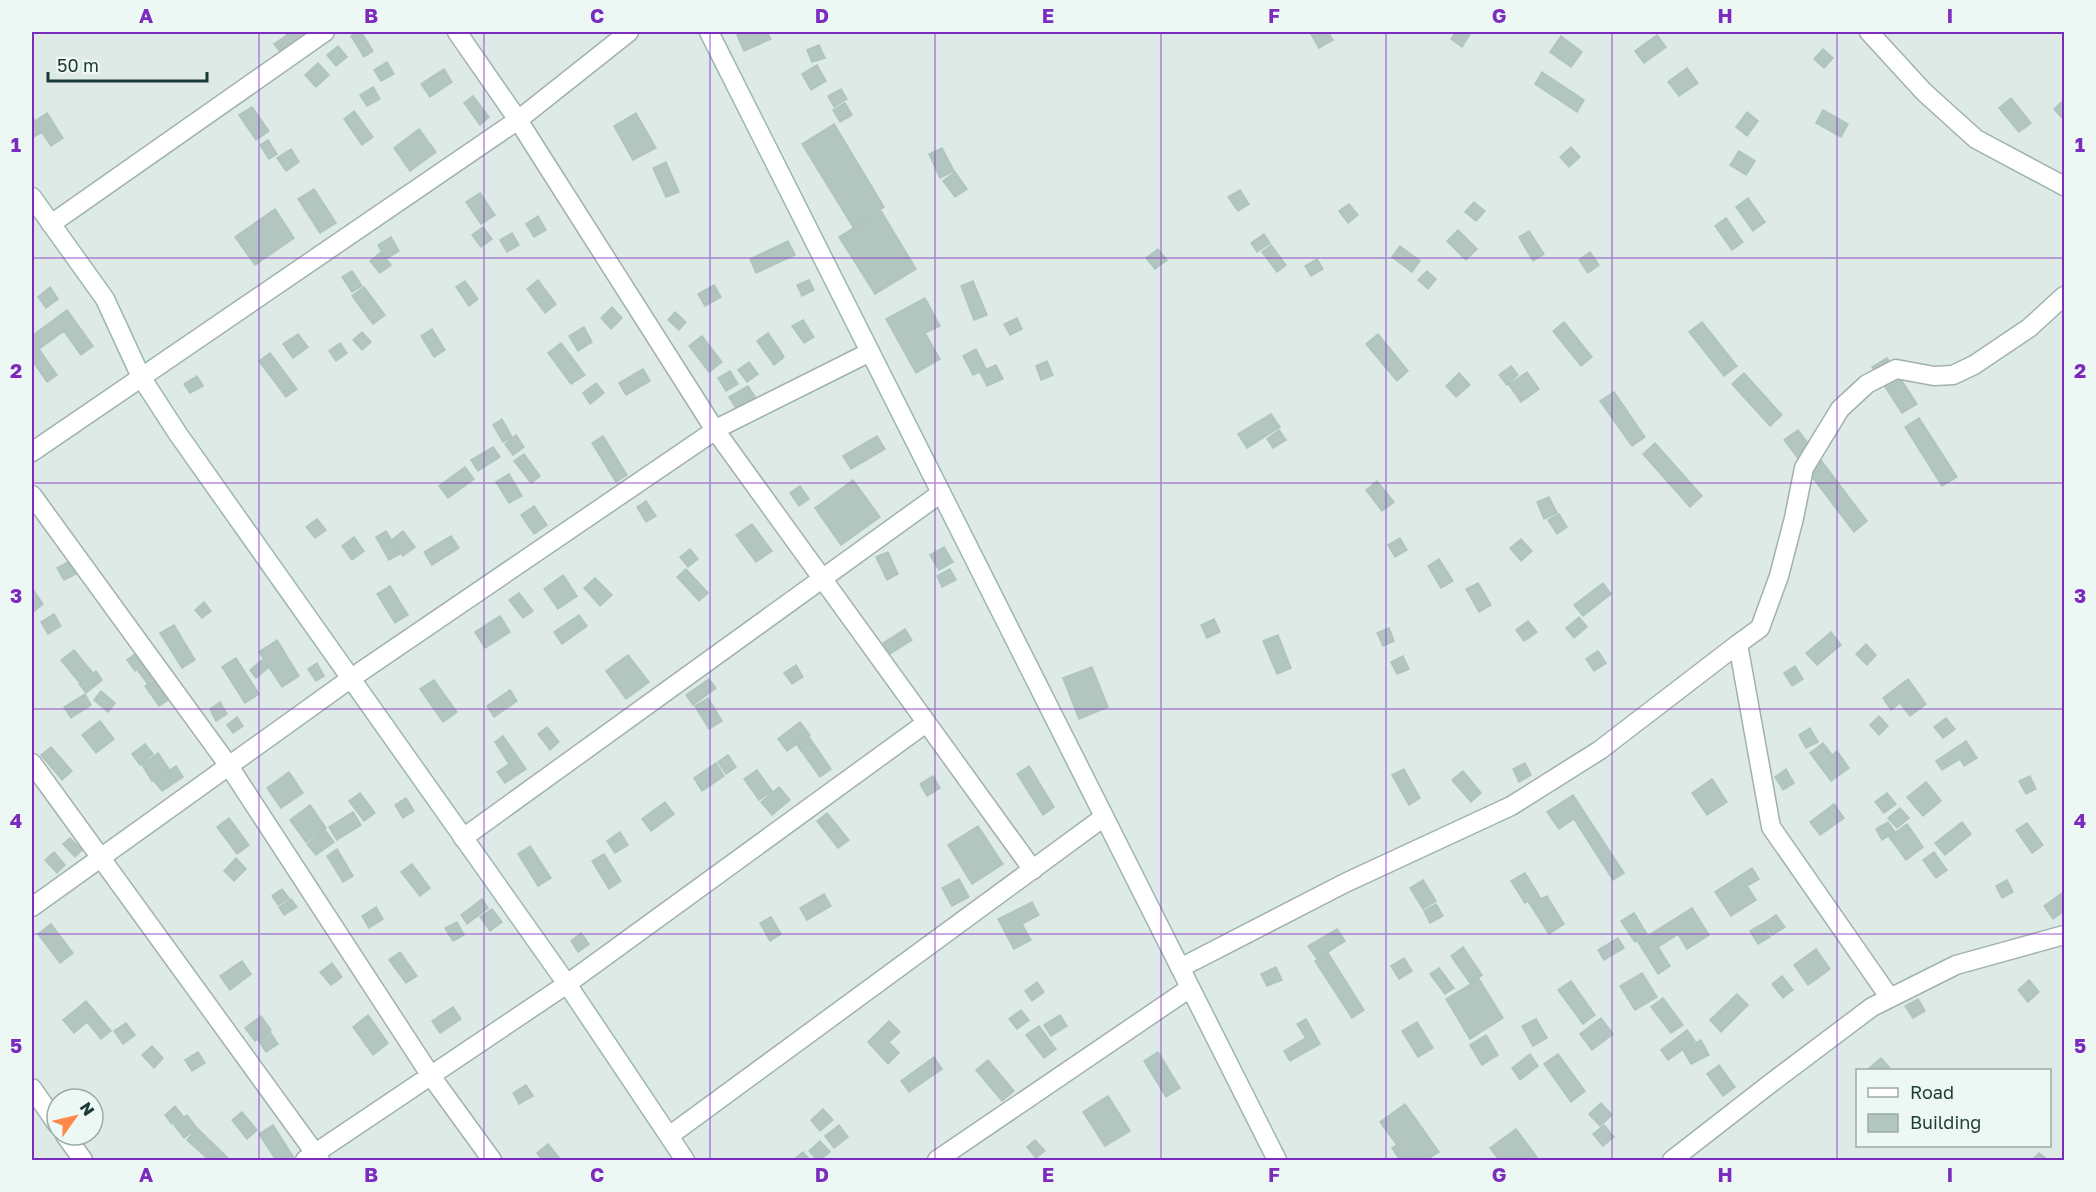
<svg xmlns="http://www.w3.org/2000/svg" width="2096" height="1192" font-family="'Golos Text',sans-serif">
<rect width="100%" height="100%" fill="#ddeae6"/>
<path fill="#b2c5bf" stroke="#afc4be" stroke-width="1.5" d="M284 32H301L304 35 281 53 274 44 287 35Z
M358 32H361L373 51 364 57 351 36Z
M744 32H767L771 39 744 51 737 35Z
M1315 32H1328L1333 40 1319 48 1311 34Z
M1456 32H1465L1470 34 1462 47 1451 39Z
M1657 35 1666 47 1644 63 1635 51Z
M1561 36 1582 52 1571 67 1550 52Z
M819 45 825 58 812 62 807 50Z
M338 46 347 57 336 66 327 55Z
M1823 49 1833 58 1824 68 1814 59Z
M387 62 394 74 381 81 374 70Z
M318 63 329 75 316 87 305 75Z
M817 65 826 81 811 90 802 74Z
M1687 68 1698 83 1679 96 1668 82Z
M444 69 452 82 430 97 421 84Z
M1542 72 1584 100 1577 112 1535 84Z
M373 87 380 99 367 106 360 95Z
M841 89 847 99 834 107 828 96Z
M473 96 489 117 480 125 464 103Z
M2011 98 2031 123 2019 132 1999 108Z
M2064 100V117L2063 119 2054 109Z
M845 103 852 115 840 122 833 110Z
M252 107 269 131 256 140 239 115Z
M1823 110 1848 124 1841 137 1816 123Z
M354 111 373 137 362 145 344 119Z
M1747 112 1758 121 1747 136 1736 127Z
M47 113 63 138 51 146 42 132 32 138V115L35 121Z
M636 113 656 148 633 160 614 126Z
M834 124 884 207 853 227 802 144Z
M419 129 436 152 410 171 394 148Z
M268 140 277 154 269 159 260 145Z
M1571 147 1580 157 1569 167 1560 157Z
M942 148 954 171 940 178 929 154Z
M291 149 299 162 286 171 277 158Z
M1739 151 1755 161 1746 175 1730 165Z
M666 162 679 192 666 197 653 168Z
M955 172 967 189 955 197 943 181Z
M314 189 336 223 320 233 298 199Z
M1240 190 1249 204 1238 211 1228 197Z
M480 193 495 215 481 224 466 202Z
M1748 198 1765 222 1753 231 1736 207Z
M1474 202 1485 211 1476 221 1465 212Z
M1349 204 1358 215 1348 223 1339 211Z
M275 209 294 238 255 265 235 237Z
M881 211 916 269 875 294 839 237Z
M538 216 546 230 534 237 526 224Z
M1726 218 1743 242 1732 250 1715 226Z
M483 227 492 239 481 247 472 235Z
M1458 230 1477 249 1466 260 1447 241Z
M1529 231 1544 254 1533 261 1519 237Z
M512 233 519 245 507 252 500 240Z
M1264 234 1270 243 1257 252 1251 243Z
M391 237 399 251 386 259 378 245Z
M788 241 795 255 756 273 750 259Z
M1271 245 1286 265 1277 272 1262 252Z
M1400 246 1420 261 1412 272 1392 257Z
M1158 249 1167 260 1155 269 1146 258Z
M381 252 391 265 380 273 370 261Z
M1590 252 1599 265 1588 273 1579 260Z
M1317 259 1323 269 1311 276 1305 266Z
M352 271 362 286 352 292 342 277Z
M1427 271 1436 279 1428 289 1418 280Z
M538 280 556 304 545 313 527 289Z
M809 280 814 290 802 296 797 285Z
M465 281 478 299 469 306 456 287Z
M973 281 987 315 974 320 961 286Z
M714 285 721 297 705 306 698 294Z
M50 287 58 299 46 308 38 297Z
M364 287 385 315 373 324 352 296Z
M925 298 940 326 925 333 940 359 916 373 886 319Z
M612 307 622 318 611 329 601 318Z
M67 310 93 346 81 355 64 331 39 349 57 375 47 382 32 360V336Z
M675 312 686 322 679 330 668 320Z
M1017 318 1022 329 1010 335 1004 324Z
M803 320 814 337 804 343 792 326Z
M1564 322 1592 357 1581 366 1553 331Z
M1702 322 1737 366 1724 376 1689 332Z
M584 327 592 342 578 351 569 336Z
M432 329 445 350 434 357 421 336Z
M362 332 371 342 362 350 353 340Z
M768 333 777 346 766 354 757 341Z
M298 334 308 347 293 358 283 344Z
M1378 334 1408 371 1397 381 1366 344Z
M702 336 722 362 709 372 689 346Z
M340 343 347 353 336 361 329 351Z
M561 343 585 375 571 384 548 353Z
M778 347 784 357 774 365 767 355Z
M976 349 986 369 973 375 963 356Z
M270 353 297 389 286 397 259 361Z
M1887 358 1917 404 1902 413 1872 367Z
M1047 361 1053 375 1041 380 1036 366Z
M749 362 758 374 747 382 738 370Z
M996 365 1003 379 987 386 980 372Z
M1511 366 1518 375 1507 385 1499 375Z
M643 369 650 381 626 395 619 383Z
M730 371 738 384 726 391 718 378Z
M1527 372 1539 389 1521 402 1509 385Z
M1459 373 1470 385 1456 397 1446 386Z
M1744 373 1782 415 1770 426 1732 384Z
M197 376 203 386 190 393 184 384Z
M596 383 604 393 590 404 583 393Z
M748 386 756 398 737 410 729 397Z
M1614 392 1645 437 1632 446 1600 401Z
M1271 414 1280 427 1247 448 1238 434Z
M1919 418 1957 477 1942 486 1905 427Z
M502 419 512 437 503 442 493 425Z
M1279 430 1286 440 1273 448 1267 439Z
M1798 430 1867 521 1854 532 1784 440Z
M516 435 524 447 513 455 505 444Z
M603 436 627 475 616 482 592 443Z
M877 436 885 449 851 469 843 456Z
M1655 443 1702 496 1690 507 1643 454Z
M493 447 500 457 478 471 471 460Z
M524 454 540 476 531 483 514 461Z
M465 467 474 479 448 498 439 486Z
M509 474 522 496 509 503 496 482Z
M853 480 880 517 841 545 815 508Z
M1377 481 1394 502 1382 511 1366 490Z
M800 486 809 499 799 506 790 493Z
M1549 497 1557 513 1544 519 1537 502Z
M646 501 656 516 646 522 637 507Z
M534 506 547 525 534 534 521 515Z
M1559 514 1567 527 1557 534 1548 520Z
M317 519 326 530 315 538 306 527Z
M752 524 772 551 756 562 736 535Z
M386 531 400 554 389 560 376 537Z
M403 531 415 547 403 556 392 540Z
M451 536 459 548 432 565 424 552Z
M354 537 364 551 352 560 342 546Z
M1400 538 1407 550 1395 557 1388 545Z
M1521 539 1532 551 1521 561 1510 548Z
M944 547 953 562 939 570 930 555Z
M690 549 698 559 688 567 680 557Z
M888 552 898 574 887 580 876 557Z
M1439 559 1453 581 1441 588 1428 566Z
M70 561 76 574 64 580 57 568Z
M686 569 708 593 699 601 677 577Z
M950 569 956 580 942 587 937 576Z
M563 575 577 596 558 609 544 589Z
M595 578 612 595 600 606 584 588Z
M1478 583 1491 605 1479 612 1466 589Z
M1603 583 1611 594 1583 616 1574 605Z
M390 586 408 615 395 623 377 594Z
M32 588 43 604 32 613Z
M519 593 533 611 523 618 509 600Z
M204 602 211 611 202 618 195 610Z
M54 614 61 626 48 634 41 622Z
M579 615 587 626 562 644 554 632Z
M500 616 510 632 485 648 475 632Z
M1579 617 1587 627 1574 638 1566 628Z
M1214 619 1220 632 1207 638 1201 625Z
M1528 621 1537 632 1524 641 1516 630Z
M174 625 195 660 182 668 160 633Z
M1389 628 1394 641 1383 646 1377 633Z
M905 629 912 640 890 654 883 643Z
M1831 632 1841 645 1817 665 1806 653Z
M1278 635 1291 668 1277 674 1263 641Z
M277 640 299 676 282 687 259 652Z
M1866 644 1876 655 1867 665 1856 654Z
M74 650 92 672 79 682 61 660Z
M139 651 147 662 135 671 127 660Z
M1598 651 1606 663 1594 671 1586 659Z
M628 655 649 682 626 699 606 671Z
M1403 656 1409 669 1397 674 1391 662Z
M236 658 259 694 245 703 222 667Z
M262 660 268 668 256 678 250 670Z
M150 662 159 674 147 683 138 671Z
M317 663 324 676 316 681 308 669Z
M796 665 803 677 792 684 784 673Z
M1795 666 1803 679 1792 686 1784 673Z
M1092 667 1108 707 1079 719 1063 678Z
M96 671 102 680 86 693 79 684Z
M158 678 171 698 159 706 145 686Z
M709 679 716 688 693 705 686 695Z
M1908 679 1926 704 1910 716 1900 703 1891 710 1883 698Z
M434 680 457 712 443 722 420 689Z
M510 690 517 701 494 717 487 706Z
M101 691 115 703 108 712 94 700Z
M85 694 91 705 71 718 64 707Z
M708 698 722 721 709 729 695 706Z
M220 702 227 714 216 721 210 709Z
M1879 716 1888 726 1879 735 1870 725Z
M237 717 243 726 233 733 227 725Z
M1946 718 1955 729 1943 738 1934 727Z
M100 721 114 739 96 753 82 735Z
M800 722 810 735 787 751 778 739Z
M547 727 559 742 550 750 538 734Z
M1810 728 1818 742 1806 748 1799 735Z
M503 736 526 769 505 783 497 772 509 764 495 742Z
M809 737 831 769 820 777 797 745Z
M1966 741 1977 758 1964 766 1960 759 1942 770 1936 761Z
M1823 743 1832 755 1837 751 1849 768 1831 781 1810 753Z
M145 744 153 754 140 765 132 754Z
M51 747 72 771 62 780 41 755Z
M158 753 169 769 152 781 142 765Z
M728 755 736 767 726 774 718 762Z
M716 763 724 776 702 791 694 778Z
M1525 763 1531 775 1519 782 1513 769Z
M176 766 183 777 162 791 154 781Z
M1029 766 1054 807 1043 815 1017 774Z
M1404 769 1420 798 1409 805 1392 775Z
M1786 769 1794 783 1783 790 1775 777Z
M757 770 772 791 759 800 744 779Z
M1463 771 1481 793 1471 802 1452 780Z
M289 772 303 793 281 808 267 788Z
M933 776 940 788 927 796 920 784Z
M2030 776 2036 789 2026 794 2019 781Z
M1712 779 1727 802 1707 815 1692 793Z
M1926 782 1941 801 1923 816 1907 797Z
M779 787 790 800 772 815 761 802Z
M360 793 375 813 364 821 349 801Z
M1887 793 1896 804 1884 813 1875 802Z
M1573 795 1624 873 1613 880 1574 819 1559 829 1547 812Z
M406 798 414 811 403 818 395 805Z
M665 802 674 814 651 831 642 819Z
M1834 804 1844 818 1820 835 1810 822Z
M310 805 326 828 306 842 290 820Z
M1900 808 1909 818 1897 828 1888 818Z
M353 812 361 825 337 840 329 827Z
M827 813 849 840 838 848 817 821Z
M229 818 249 845 237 854 217 827Z
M1888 822 1895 832 1882 840 1876 829Z
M1962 822 1971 834 1945 855 1935 843Z
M2027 823 2043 845 2032 853 2016 830Z
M1907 824 1923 847 1906 860 1889 837Z
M978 826 1003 864 972 884 948 845Z
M325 830 334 842 316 855 307 844Z
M620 832 628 845 615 853 607 841Z
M70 838 82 850 75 857 63 844Z
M530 846 551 878 538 886 518 854Z
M337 849 353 876 343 882 327 856Z
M54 852 65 865 57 873 45 860Z
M1934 852 1947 870 1936 878 1923 860Z
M604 854 621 881 609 889 592 861Z
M236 858 246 869 234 881 224 871Z
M412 864 430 888 420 896 401 872Z
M1752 868 1759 879 1747 886 1756 900 1731 916 1715 892Z
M1525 873 1541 899 1547 896 1564 924 1549 934 1528 901 1525 903 1511 881Z
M959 879 969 897 952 906 942 888Z
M1423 880 1436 901 1423 909 1410 888Z
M2007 880 2013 892 2002 898 1996 886Z
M282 889 289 898 278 905 272 896Z
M2062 893 2064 896V911L2053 919 2044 906Z
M824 894 831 906 807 920 800 908Z
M291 899 297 907 284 915 279 907Z
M482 899 488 908 467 924 461 915Z
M1032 902 1039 915 1022 924 1031 940 1014 949 998 919Z
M1436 904 1443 916 1430 923 1424 911Z
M376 907 383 919 369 928 362 916Z
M1692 908 1709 935 1687 949 1678 934 1658 947 1670 966 1658 974 1638 942Z
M492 909 502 922 490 931 480 917Z
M1634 913 1647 934 1635 942 1621 921Z
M1776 915 1785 927 1772 935 1763 924Z
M771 917 781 934 770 941 760 923Z
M457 922 464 935 453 941 445 928Z
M51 924 73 953 60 963 38 934Z
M1762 924 1770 937 1758 944 1750 931Z
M1337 929 1345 941 1317 959 1308 946Z
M581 933 589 944 578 952 571 941Z
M1618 938 1624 948 1604 960 1598 950Z
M1463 947 1482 975 1470 983 1451 956Z
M1816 949 1830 969 1808 985 1794 965Z
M400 952 417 976 406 983 389 960Z
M1328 953 1364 1010 1352 1018 1315 961Z
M1404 958 1412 971 1399 979 1391 966Z
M242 961 251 974 230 990 220 976Z
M332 963 342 977 331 985 320 972Z
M1276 967 1282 980 1267 986 1261 974Z
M1439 968 1454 988 1445 994 1430 974Z
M1642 973 1657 997 1635 1010 1620 986Z
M1782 976 1793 990 1783 998 1772 984Z
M1479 979 1503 1018 1470 1039 1446 999Z
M2029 980 2039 992 2028 1002 2018 990Z
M1571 981 1595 1015 1583 1024 1558 990Z
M1037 982 1044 992 1032 1001 1025 991Z
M1737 994 1748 1005 1721 1032 1710 1020Z
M1663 998 1683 1025 1671 1033 1651 1007Z
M1918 999 1925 1011 1913 1018 1905 1006Z
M86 1001 111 1031 101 1039 87 1022 74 1033 63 1020Z
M453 1007 461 1019 440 1033 432 1021Z
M1021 1010 1029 1020 1017 1029 1009 1019Z
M368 1015 388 1043 373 1055 353 1027Z
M1060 1015 1067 1026 1051 1036 1044 1025Z
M261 1016 271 1030 255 1041 245 1028Z
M1601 1018 1613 1034 1592 1050 1580 1034Z
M1306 1019 1320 1044 1290 1061 1284 1051 1306 1038 1297 1024Z
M1536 1019 1547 1038 1533 1046 1522 1026Z
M889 1021 900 1032 889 1042 899 1053 888 1064 868 1042Z
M1417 1022 1433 1048 1418 1057 1402 1031Z
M126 1023 135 1035 123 1044 114 1031Z
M1039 1026 1056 1049 1044 1058 1026 1035Z
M1687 1030 1695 1041 1668 1060 1661 1050Z
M270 1032 278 1044 266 1052 258 1040Z
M1486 1035 1498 1055 1482 1065 1470 1045Z
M1701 1040 1709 1055 1691 1064 1683 1050Z
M152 1046 163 1058 154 1068 142 1055Z
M198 1052 205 1063 192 1071 185 1060Z
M1158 1052 1180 1088 1166 1097 1144 1061Z
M1530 1054 1538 1066 1520 1080 1512 1068Z
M1558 1054 1585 1091 1571 1102 1544 1064Z
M934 1057 942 1069 909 1092 901 1081Z
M1881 1058 1890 1068 1887 1070H1867Z
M988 1060 1014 1091 1002 1101 976 1070Z
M1719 1065 1735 1087 1723 1096 1707 1074Z
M526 1085 533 1096 519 1104 513 1093Z
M1108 1096 1130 1131 1105 1146 1083 1112Z
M1601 1103 1612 1115 1600 1126 1589 1114Z
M1405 1104 1439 1152 1426 1160H1400L1392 1148 1397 1145 1380 1122Z
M175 1106 183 1116 172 1124 165 1115Z
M823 1109 833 1120 820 1131 811 1120Z
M242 1112 257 1130 247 1139 232 1120Z
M187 1115 197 1128 184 1138 174 1125Z
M273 1125 294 1158 289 1160H276L259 1134Z
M839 1125 848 1137 834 1148 825 1136Z
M1604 1125 1614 1137 1603 1146 1593 1134Z
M197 1128 229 1159 227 1160H209L187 1140Z
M1516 1129 1539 1160H1499L1490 1148Z
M1035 1140 1045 1151 1036 1158 1027 1147Z
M820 1141 830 1152 820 1160H817L809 1151Z
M548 1144 561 1160H542L537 1153Z
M803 1152 810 1160H793Z
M2039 1153 2048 1160H2032Z"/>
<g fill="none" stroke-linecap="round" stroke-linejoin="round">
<g stroke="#a0b2ae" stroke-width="21">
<path id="street" d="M457 32 518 120 715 430 1033 870
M1869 32 1924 92 1976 139 2064 186
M51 224 325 32
M32 452 518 120 629 32
M32 495 229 766 431 1076 492 1160
M1738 644 1771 827 1890 998
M32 763 320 1160
M463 838 941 493
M32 907 350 679 720 427 870 352
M1180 968 1345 883 1511 806 1600 750 1738 644 1760 628 1779 576 1794 518 1804 468 1840 409 1867 384 1896 369 1934 376 1953 375 1974 365 2029 328 2064 296
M32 1088 57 1124
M65 1135 83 1160
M669 1136 1104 817
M305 1160 567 984 926 723
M937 1160 1190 988
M1672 1160 1771 1083 1872 1007 1956 965 2064 935"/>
</g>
<g stroke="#9bb7b0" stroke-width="21">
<path id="secondary" d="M709 32 1277 1160
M32 197 105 299 141 377 178 434 567 984 685 1160"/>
</g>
<use href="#street" stroke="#fff" stroke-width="18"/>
<use href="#secondary" stroke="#fff" stroke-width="18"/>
</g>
<path fill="none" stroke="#7b2cbf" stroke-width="1.5" stroke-opacity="0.55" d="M259 32V1160M484 32V1160M710 32V1160M935 32V1160M1161 32V1160M1386 32V1160M1612 32V1160M1837 32V1160M32 258H2064M32 483H2064M32 709H2064M32 934H2064"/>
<rect width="2096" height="1192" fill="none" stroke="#edf7f3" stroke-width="66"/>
<rect x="1856" y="1069" width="195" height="78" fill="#edf7f3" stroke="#9aaca7" stroke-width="1.5"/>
<rect x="1868" y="1088" width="30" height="9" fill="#ffffff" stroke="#9aaca7" stroke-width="1.5"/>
<text x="1910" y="1099" font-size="18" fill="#1d3b36">Road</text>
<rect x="1868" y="1114" width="30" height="18" fill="#b2c5bf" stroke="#9aaca7" stroke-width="1.5"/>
<text x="1910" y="1129" font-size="18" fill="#1d3b36">Building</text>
<g transform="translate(75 1117) rotate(56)"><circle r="28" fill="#edf7f3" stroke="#9aaca7" stroke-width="1.5"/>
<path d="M0-4.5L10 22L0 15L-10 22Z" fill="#fe8847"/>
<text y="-9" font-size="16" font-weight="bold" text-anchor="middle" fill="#1d3b36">N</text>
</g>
<path d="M48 72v9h159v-9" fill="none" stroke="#1d3b36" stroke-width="3"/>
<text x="57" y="72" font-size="18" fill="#1d3b36" stroke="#edf7f3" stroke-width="4.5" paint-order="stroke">50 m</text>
<rect x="33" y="33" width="2030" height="1126" fill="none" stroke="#7b2cbf" stroke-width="2"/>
<g font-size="20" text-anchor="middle" font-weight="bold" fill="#7b2cbf">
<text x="146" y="23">A</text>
<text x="371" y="23">B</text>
<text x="597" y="23">C</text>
<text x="822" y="23">D</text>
<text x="1048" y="23">E</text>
<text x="1274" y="23">F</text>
<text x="1499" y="23">G</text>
<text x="1725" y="23">H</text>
<text x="1950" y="23">I</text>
<text x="16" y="152">1</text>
<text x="2080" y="152">1</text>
<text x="16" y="378">2</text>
<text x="2080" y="378">2</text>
<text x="16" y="603">3</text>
<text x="2080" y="603">3</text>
<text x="16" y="828">4</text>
<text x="2080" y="828">4</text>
<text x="16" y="1053">5</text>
<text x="2080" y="1053">5</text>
<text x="146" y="1182">A</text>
<text x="371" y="1182">B</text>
<text x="597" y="1182">C</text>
<text x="822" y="1182">D</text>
<text x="1048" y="1182">E</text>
<text x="1274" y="1182">F</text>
<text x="1499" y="1182">G</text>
<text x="1725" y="1182">H</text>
<text x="1950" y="1182">I</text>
</g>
</svg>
